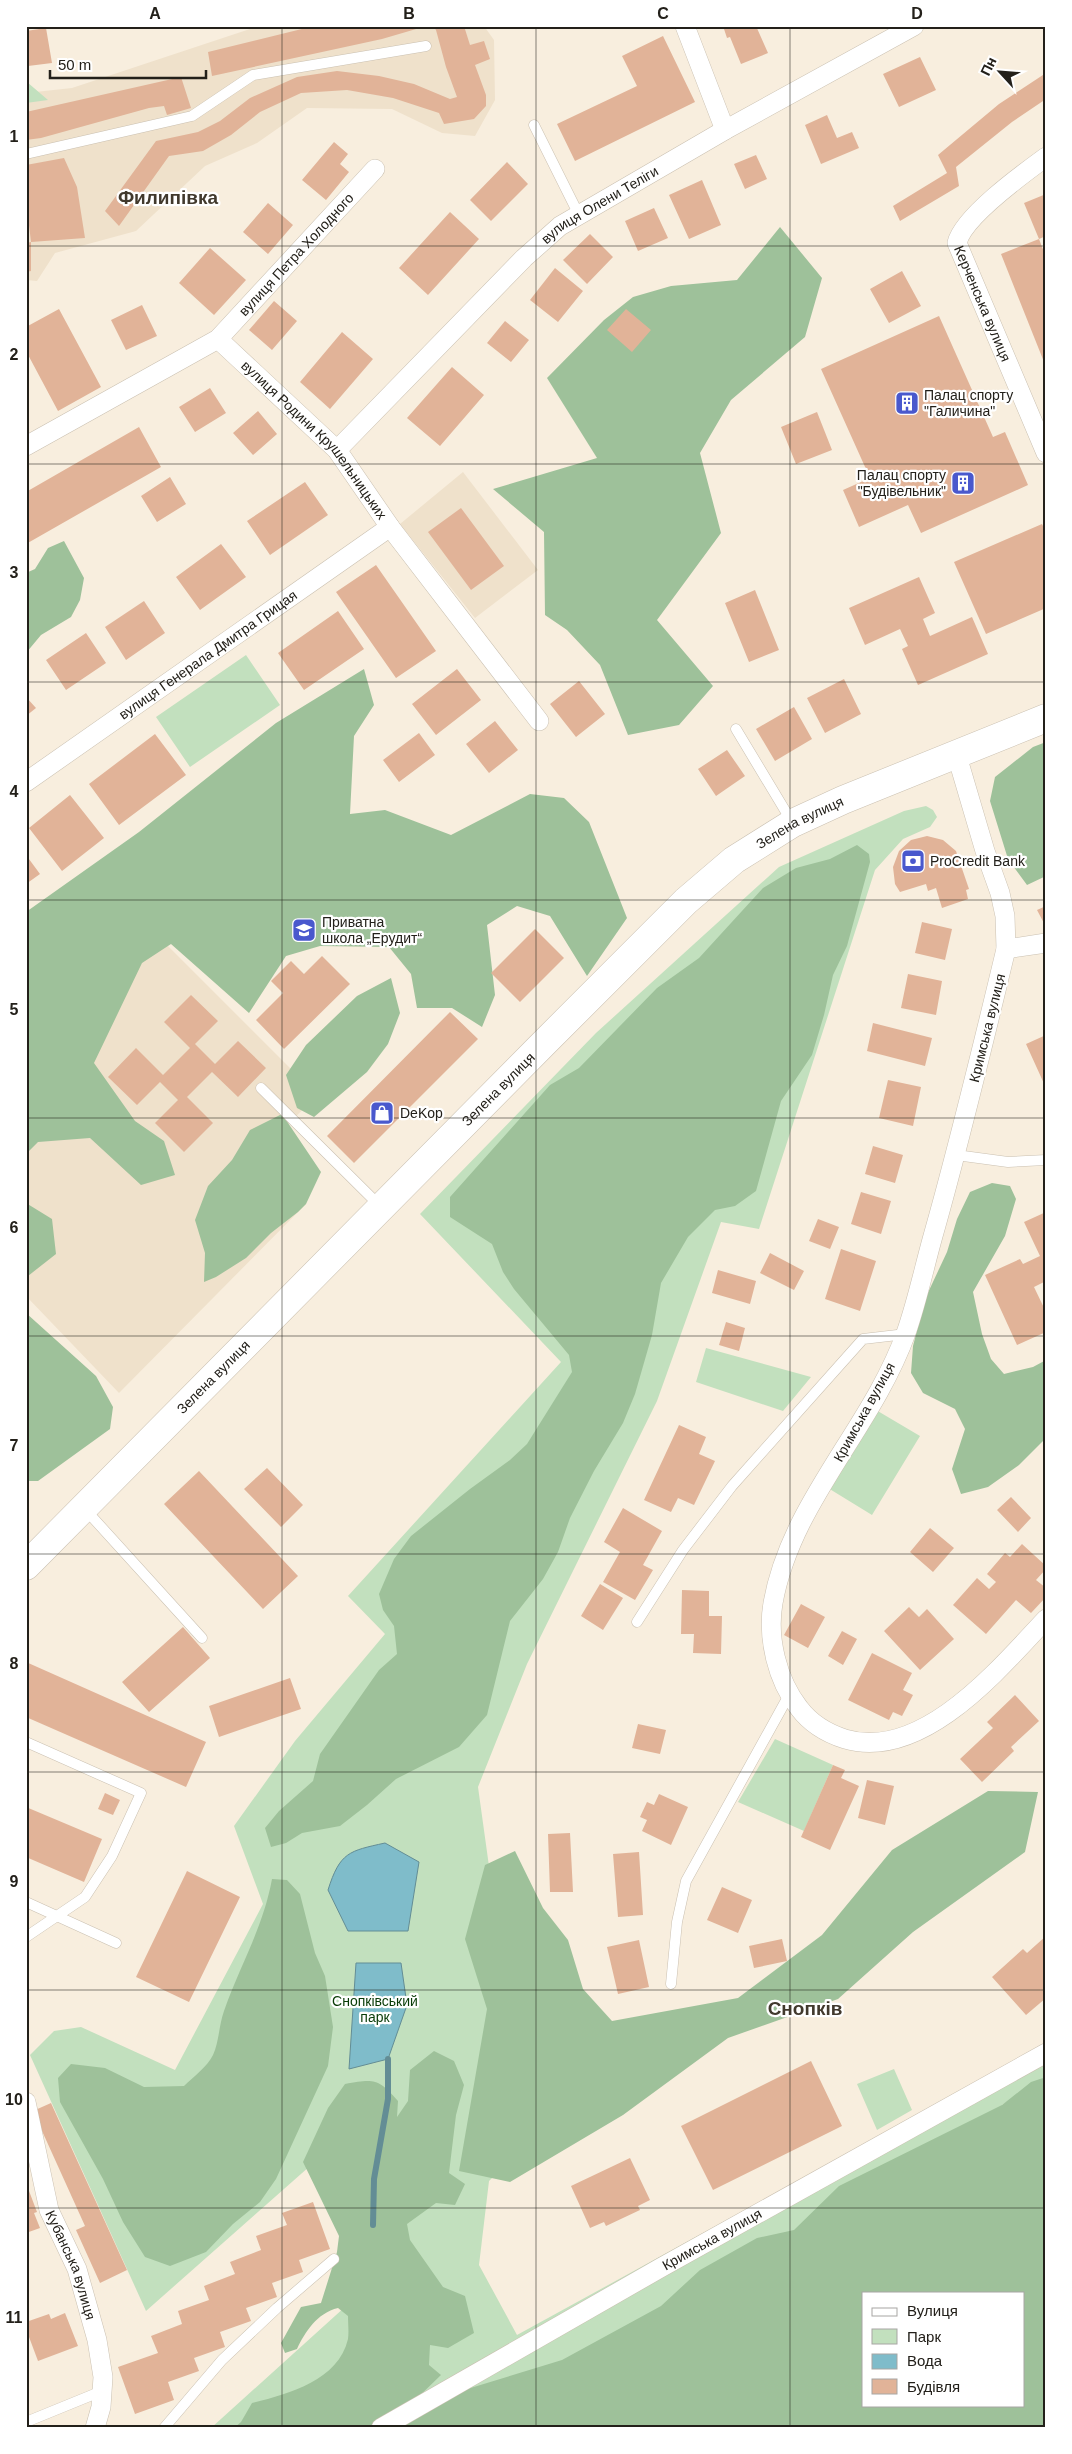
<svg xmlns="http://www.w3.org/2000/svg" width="1072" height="2454" font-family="Helvetica,sans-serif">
<rect width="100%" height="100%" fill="#f8eede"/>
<path fill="#efe1cb" d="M259 26H484L494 40 495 100 475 136 442 133 392 109 307 108 257 143 205 166 136 231 55 253 37 281 26 280V93L72 88Z
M463 472 538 570 475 618 400 524Z
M141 919 317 1095 260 1153 306 1204 119 1393 26 1296V1033Z"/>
<path fill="#c2e0be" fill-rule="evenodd" d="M26 81 27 82 48 100 26 103Z
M246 655 280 705 190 767 156 717Z
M926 806 933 810 937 817 930 827 903 839 875 870 759 1229 721 1222 657 1401 527 1664 478 1787 497 1924 588 2084 489 2181 479 2265 517 2335 1046 2045V2076L1002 2105 1046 2428H211L377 2278 327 2151 146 2311 30 2055 54 2031 81 2027 175 2070 263 1904 234 1826 295 1741 385 1634 348 1596 561 1362 420 1214 596 1033 779 867 904 811ZM863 2293H1023V2405H863Z
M706 1348 811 1377 783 1411 696 1382Z
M876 1410 920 1436 872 1515 828 1488Z
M775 1739 833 1765 804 1831 738 1802Z
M894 2069 912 2110 877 2130 857 2084Z"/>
<path fill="#9ec19a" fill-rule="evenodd" d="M780 227 822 278 805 337 731 400 700 453 721 533 657 620 713 686 679 725 628 735 600 665 567 630 545 615 544 532 493 489 597 458 547 378 604 320 633 297 671 286 737 280Z
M64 541 84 578 80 600 71 617 41 635 26 653V573L35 569 48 548Z
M364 669 374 705 354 736 350 814 385 810 451 835 530 794 564 798 589 822 627 918 587 976 550 916 517 906 487 925 495 995 482 1027 452 1008H417L411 974 389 947 320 946 286 956 249 1013 171 944 142 963 94 1063 135 1121 164 1141 175 1175 141 1185 90 1138 38 1142 26 1154V912L139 832 276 723Z
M1046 742V876L1027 885 1008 859 990 801 995 777 1033 747Z
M857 845 869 854 870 862 847 946 833 975 824 1015 812 1055 781 1101 756 1191 735 1206 715 1210 688 1237 661 1283 652 1335 635 1394 623 1423 594 1471 570 1518 558 1552 543 1579 510 1621 487 1715 459 1747 396 1779 367 1805 340 1826 302 1833 286 1843 271 1847 265 1828 279 1811 313 1781 320 1754 379 1670 397 1654 394 1626 383 1610 379 1594 394 1559 411 1536 470 1489 510 1460 527 1444 572 1372 569 1355 514 1289 503 1272 492 1244 450 1217V1197L550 1085 579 1068 657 988 699 958 763 888 796 868 830 859Z
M391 978 400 1013 388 1044 367 1072 314 1117 297 1108 286 1075 306 1045 357 996Z
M282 1114 321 1172 306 1204 298 1212 271 1233 246 1258 216 1277 204 1282 205 1253 195 1220 208 1186 232 1160 250 1130Z
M992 1183 1010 1186 1016 1199 1005 1236 973 1292 982 1334 991 1359 1004 1374 1033 1367 1046 1360V1438L1019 1465 988 1487 961 1494 952 1469 965 1429 955 1409 923 1393 911 1373 913 1346 925 1299 947 1252 957 1219 970 1192Z
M26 1203 52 1219 56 1254 28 1276Z
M26 1313 96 1376 113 1407 110 1429 38 1481H26Z
M988 1791 1038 1792 1025 1852 913 1932 838 1999 728 2038 623 2115 510 2182 459 2171 487 2009 465 1939 485 1865 515 1851 543 1908 568 1940 583 1989 612 2021 738 1998 822 1935 892 1850Z
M272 1879 287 1880 300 1894 315 1953 325 1976 333 2027 328 2066 276 2179 260 2202 233 2224 206 2252 170 2266 145 2257 123 2222 103 2179 60 2102 58 2078 71 2064 105 2068 144 2087 184 2086C193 2077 208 2066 213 2055 219 2042 219 2025 224 2011 240 1965 263 1928 272 1879Z
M434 2051 454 2061 464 2085 456 2115 449 2173 465 2184 455 2205 436 2203 407 2224 410 2240 443 2287 465 2296 474 2333 448 2348 430 2345 429 2365 441 2375 409 2406 373 2428H234L241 2422 252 2403C288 2394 338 2381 348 2339 349 2332 348 2323 348 2316L338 2308C317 2313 305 2332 297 2349L285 2353 281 2343 301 2307 321 2303 337 2252 339 2236 303 2162 328 2108 345 2084C374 2079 378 2078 398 2101L397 2117 408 2101 410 2070Z
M1046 2077V2428H401L464 2390 562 2360 661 2306 700 2270 757 2238 794 2230 839 2186 1002 2105 1031 2082ZM863 2293H1023V2405H863Z"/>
<path fill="#7fbcca" stroke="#638d95" d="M385 1843 419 1862 408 1931H348L328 1890C340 1852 349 1851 385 1843Z
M356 1963H401L407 2005 388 2059 349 2069Z"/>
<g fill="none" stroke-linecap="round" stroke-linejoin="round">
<path stroke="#638d95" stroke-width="6" d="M373 2225 374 2179 388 2099V2059"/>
</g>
<path fill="#e1b398" d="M314 26 423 27 382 39 212 76 208 52Z
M433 26H464L470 45 484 41 490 59 475 65 486 95V106L474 119 444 124 439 113 393 98 347 90 301 93 260 112 231 135 203 151 169 156 119 226 105 211 156 141 198 132 220 121 250 98 297 77 337 71 379 76 414 84 450 99 457 97 446 67 436 30Z
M723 26H756L768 53 741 64 730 37 727 38Z
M46 28 52 63 28 66 26 31Z
M663 36 695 102 575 161 557 124 637 86 622 56Z
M920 57 936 90 899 107 883 74Z
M1046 73V99L1012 122 956 167 959 186 900 221 893 206 947 173 938 155 999 104Z
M181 77 191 108 167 115 164 106 149 108 41 138 26 140V112Z
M827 115 837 138 852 132 859 148 821 164 805 125Z
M334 142 348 154 340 164 349 172 326 200 302 180Z
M756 155 767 179 745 189 734 164Z
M64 158 77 187 85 238 31 242 26 200V165Z
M507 162 528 184 491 221 470 200Z
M702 180 721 225 689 239 669 195Z
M1046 194V236L1039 239 1024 203Z
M268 203 293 225 268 254 243 232Z
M654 208 668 238 638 251 625 221Z
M450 212 479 239 428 295 399 268Z
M590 234 613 257 587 284 563 260Z
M1039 239 1046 257V367L1001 254Z
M31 242V271L26 272V243Z
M210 248 246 280 214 315 179 283Z
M555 268 583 291 558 322 530 300Z
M902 271 921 306 889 323 870 289Z
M274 301 297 321 272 350 249 330Z
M142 305 157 336 126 350 111 320Z
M59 309 101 387 58 411 26 351V327Z
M626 309 651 330 632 352 607 330Z
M939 316 993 437 1005 432 1028 485 921 533 908 505 859 527 843 490 870 478 821 369Z
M505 321 529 340 511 362 487 343Z
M342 332 373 359 330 409 300 382Z
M452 367 484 395 440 446 407 418Z
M210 388 226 413 195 432 179 407Z
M258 411 277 434 253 455 233 433Z
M817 412 832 450 796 464 781 427Z
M139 427 161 467 26 544V492Z
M170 477 186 504 157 522 141 496Z
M305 482 328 515 270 555 247 521Z
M461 508 504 566 471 590 428 532Z
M1042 524 1046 532V608L986 634 954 562Z
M221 544 246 577 200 610 176 577Z
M376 565 436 651 396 678 336 592Z
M919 577 935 613 923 619 930 636 972 617 988 654 918 685 902 649 908 646 900 629 865 645 849 608Z
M755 590 779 650 749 662 725 603Z
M144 601 165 633 126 660 105 627Z
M338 611 364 649 304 690 278 653Z
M86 633 106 663 66 690 46 660Z
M457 669 481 700 436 735 412 704Z
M844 679 861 714 825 733 807 698Z
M579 681 605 714 576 737 550 704Z
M26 697 36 708 26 716Z
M794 707 812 739 775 761 756 729Z
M495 721 518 750 489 773 466 744Z
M419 733 435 755 399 782 383 760Z
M155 734 186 775 119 825 89 784Z
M727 750 745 776 716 796 698 769Z
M70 795 104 838 62 871 29 828Z
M927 836 943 840 956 851 969 889 966 890 968 899 942 908 936 888 928 891 926 884 900 892 895 884 893 867 899 851 911 840Z
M26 855 40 874 26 884Z
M1046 906V927L1037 910Z
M922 922 952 929 945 960 915 953Z
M535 929 564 958 520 1002 491 973Z
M322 956 350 984 284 1049 256 1020 283 993 271 981 291 961 304 974Z
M908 974 942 981 936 1015 901 1008Z
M191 995 218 1021 195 1044 215 1064 238 1041 266 1068 238 1097 212 1072 187 1097 213 1123 184 1152 155 1123 178 1100 160 1082 137 1105 108 1077 136 1048 163 1075 190 1048 164 1022Z
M450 1012 478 1039 354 1163 327 1136Z
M873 1023 932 1038 925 1066 867 1051Z
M1046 1035V1088L1026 1044Z
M888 1080 921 1087 913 1126 879 1118Z
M873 1146 903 1155 895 1183 865 1174Z
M861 1192 891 1201 881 1234 851 1224Z
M1046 1212V1281L1034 1287 1046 1312V1332L1017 1345 985 1275 1020 1259 1023 1264 1040 1256 1024 1222Z
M818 1219 839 1227 830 1249 809 1241Z
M841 1249 876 1261 860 1311 825 1299Z
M770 1253 804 1271 794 1290 760 1273Z
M718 1270 756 1281 750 1304 712 1293Z
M726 1322 745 1328 739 1351 719 1345Z
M679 1425 706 1437 699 1454 715 1461 694 1505 678 1498 671 1512 644 1500Z
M267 1468 303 1505 281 1527 244 1489Z
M199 1471 298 1576 263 1609 164 1504Z
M1011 1497 1031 1518 1018 1532 997 1510Z
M623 1508 662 1531 643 1565 653 1570 635 1600 603 1582 620 1552 604 1542Z
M930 1528 954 1548 933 1572 910 1552Z
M1022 1544 1046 1566V1569L1036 1580 1046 1588V1597L1031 1613 1016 1600 986 1634 953 1605 977 1578 989 1589 996 1582 987 1574 1005 1553 1010 1557Z
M600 1584 623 1598 603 1630 581 1616Z
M682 1590 709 1591V1616H722L721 1654 693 1653 694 1634H681Z
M801 1604 825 1617 808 1648 784 1635Z
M909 1607 919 1617 927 1609 954 1639 920 1670 884 1631Z
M183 1627 210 1658 149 1712 122 1682Z
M842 1631 857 1639 843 1665 828 1656Z
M872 1653 912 1673 903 1690 913 1695 902 1716 893 1712 889 1720 848 1700Z
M26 1662 206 1742 186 1787 26 1717Z
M290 1678 301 1709 219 1737 209 1706Z
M1015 1695 1039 1721 1011 1747 1014 1751 982 1782 960 1759 993 1728 987 1722Z
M638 1724 666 1730 660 1754 632 1748Z
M833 1765 845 1770 841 1778 859 1786 830 1850 801 1837Z
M867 1780 894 1786 885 1825 858 1818Z
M105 1793 120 1800 113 1815 98 1809Z
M659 1794 688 1807 671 1845 642 1831 647 1820 640 1817 647 1802 654 1805Z
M26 1807 102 1839 84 1882 26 1857Z
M570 1833 573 1892H550L548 1834Z
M639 1852 643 1915 618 1917 613 1854Z
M187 1871 240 1897 189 2002 136 1977Z
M722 1887 752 1900 738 1933 707 1920Z
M1046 1936V1998L1026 2015 992 1977 1023 1949 1027 1953Z
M782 1939 787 1961 754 1968 749 1946Z
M639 1940 649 1987 618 1994 607 1947Z
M811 2061 842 2126 713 2190 681 2126Z
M51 2103 127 2270 100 2283 76 2230 85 2226 33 2111Z
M630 2158 650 2200 638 2206 640 2210 606 2226 604 2222 590 2228 571 2186Z
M26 2183 37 2212 34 2213 40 2228 26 2233Z
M313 2202 330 2249 299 2260 303 2272 272 2283 277 2297 246 2308 251 2321 220 2332 225 2347 194 2358 199 2371 168 2382 174 2400 135 2414 118 2367 158 2353 151 2336 182 2324 178 2311 209 2300 204 2286 235 2274 230 2262 261 2250 256 2236 287 2225 282 2213Z
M65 2313 78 2346 38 2361 26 2329V2322L49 2314 51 2319Z"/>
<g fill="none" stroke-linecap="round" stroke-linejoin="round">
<g stroke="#cac0b1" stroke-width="11">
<path id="service" d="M534 125 579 215
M26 154 192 116 253 75 426 46
M736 729 792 822
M261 1088 381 1207
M956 1155 1008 1162 1046 1160
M84 1508 202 1638
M637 1622 683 1550 732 1486 863 1339 906 1334
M26 1742 141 1793 112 1856 85 1897 26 1937
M26 1902 116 1943
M671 1984 677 1922 686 1881 789 1695
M26 2422 102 2391
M164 2428 222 2360 277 2308 334 2259"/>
</g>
<g stroke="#cac0b1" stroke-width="20">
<g id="minor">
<path d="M685 26 725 130"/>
<path id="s1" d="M1046 157C1024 173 963 217 957 243L1046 453"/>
<path id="s2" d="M218 339 337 450 390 527 539 721"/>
<path id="s3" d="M26 446 218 339 375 169"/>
<path id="s4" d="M337 450 524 258 560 226 725 130 914 26"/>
<path d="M957 756 985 851 1000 893 1005 916 1006 949C983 1045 960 1141 933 1236 924 1268 917 1302 906 1333 872 1428 791 1502 773 1603 767 1638 777 1680 799 1708 811 1724 826 1733 845 1739 922 1762 999 1669 1046 1619"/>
<path id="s5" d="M26 782 390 527"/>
<path d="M1006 949 1046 943"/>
<path id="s6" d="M26 2102 49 2210 77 2269 97 2340 103 2377 101 2407 95 2428"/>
<path id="s7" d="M381 2428 662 2267 1046 2053"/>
</g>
</g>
<g stroke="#cac0b1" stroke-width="29">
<g id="primary">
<path id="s8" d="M26 1566 544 1043 686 901 734 860 793 823 843 800 1046 718"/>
</g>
</g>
<use href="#service" stroke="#fff" stroke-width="10"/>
<use href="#minor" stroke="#fff" stroke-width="19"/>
<use href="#primary" stroke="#fff" stroke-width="28"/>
</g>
<path fill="none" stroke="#23201a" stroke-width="1" stroke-opacity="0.55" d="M282 26V2428M536 26V2428M790 26V2428M26 246H1046M26 464H1046M26 682H1046M26 900H1046M26 1118H1046M26 1336H1046M26 1554H1046M26 1772H1046M26 1990H1046M26 2208H1046"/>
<defs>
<g id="building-square" transform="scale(1.25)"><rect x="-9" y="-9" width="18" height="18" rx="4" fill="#4958cd" stroke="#fff"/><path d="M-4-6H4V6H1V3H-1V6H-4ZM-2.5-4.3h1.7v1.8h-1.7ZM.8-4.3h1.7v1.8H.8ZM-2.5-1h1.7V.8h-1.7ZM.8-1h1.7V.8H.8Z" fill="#fff"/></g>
<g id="bank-square" transform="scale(1.25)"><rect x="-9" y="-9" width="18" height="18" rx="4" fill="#4958cd" stroke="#fff"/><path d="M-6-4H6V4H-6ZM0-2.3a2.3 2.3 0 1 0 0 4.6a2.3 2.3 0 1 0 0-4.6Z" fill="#fff"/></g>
<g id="school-square" transform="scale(1.25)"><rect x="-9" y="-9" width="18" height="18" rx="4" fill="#4958cd" stroke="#fff"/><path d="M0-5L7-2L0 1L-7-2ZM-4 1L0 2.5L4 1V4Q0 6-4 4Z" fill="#fff"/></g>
<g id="shop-square" transform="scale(1.25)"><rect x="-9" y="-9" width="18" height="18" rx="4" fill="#4958cd" stroke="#fff"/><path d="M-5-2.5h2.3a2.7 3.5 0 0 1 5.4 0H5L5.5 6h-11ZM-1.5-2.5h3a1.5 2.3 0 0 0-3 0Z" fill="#fff"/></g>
</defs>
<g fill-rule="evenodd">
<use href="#building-square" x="907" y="403"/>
<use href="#building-square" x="963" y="483"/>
<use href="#bank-square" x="913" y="861"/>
<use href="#school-square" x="304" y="930"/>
<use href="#shop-square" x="382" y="1113"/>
</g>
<g text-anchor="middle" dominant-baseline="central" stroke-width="4.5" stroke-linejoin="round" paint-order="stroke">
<g font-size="14" fill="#23201a" stroke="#fff">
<text stroke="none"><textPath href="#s4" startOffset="361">вулиця Олени Теліги</textPath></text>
<text stroke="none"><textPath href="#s3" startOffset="335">вулиця Петра Холодного</textPath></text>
<text stroke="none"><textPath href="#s1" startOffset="191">Керченська вулиця</textPath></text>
<text stroke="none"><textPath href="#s2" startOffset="140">вулиця Родини Крушельницьких</textPath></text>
<text stroke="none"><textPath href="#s5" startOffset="222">вулиця Генерала Дмитра Грицая</textPath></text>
<text stroke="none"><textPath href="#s8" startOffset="1076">Зелена вулиця</textPath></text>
<text transform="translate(987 1028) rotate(-76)">Кримська вулиця</text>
<text stroke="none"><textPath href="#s8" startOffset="671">Зелена вулиця</textPath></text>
<text stroke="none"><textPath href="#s8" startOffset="266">Зелена вулиця</textPath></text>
<text transform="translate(864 1412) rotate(-61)">Кримська вулиця</text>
<text stroke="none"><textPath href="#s7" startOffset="381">Кримська вулиця</textPath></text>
<text stroke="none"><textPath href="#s6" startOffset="170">Кубанська вулиця</textPath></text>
</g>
<g font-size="14" fill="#23201a" stroke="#fff" text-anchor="start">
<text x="924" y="395">Палац спорту<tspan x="924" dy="16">"Галичина"</tspan></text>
<text x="946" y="475" text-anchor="end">Палац спорту<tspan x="946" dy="16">"Будівельник"</tspan></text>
<text x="930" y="861">ProCredit Bank</text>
<text x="322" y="922">Приватна<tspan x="322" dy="16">школа „Ерудит“</tspan></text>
<text x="400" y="1113">DeKop</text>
</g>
<g font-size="14" fill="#083b06" stroke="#fff">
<text x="375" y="2001">Снопківський<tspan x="375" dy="16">парк</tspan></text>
</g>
<g font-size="19" font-weight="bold" fill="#41392d" stroke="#fff">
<text x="168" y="197">Филипівка</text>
<text x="805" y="2008">Снопків</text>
</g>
</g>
<rect width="1072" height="2454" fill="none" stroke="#ffffff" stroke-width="55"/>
<rect x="862" y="2292" width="162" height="115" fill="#ffffff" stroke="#a7a6a3"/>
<rect x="872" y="2308" width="25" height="8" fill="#ffffff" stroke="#a7a6a3"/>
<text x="907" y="2316" font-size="15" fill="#23201a">Вулиця</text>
<rect x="872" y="2329" width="25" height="15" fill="#c2e0be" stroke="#a7a6a3"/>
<text x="907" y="2342" font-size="15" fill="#23201a">Парк</text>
<rect x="872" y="2354" width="25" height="15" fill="#7fbcca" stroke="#a7a6a3"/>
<text x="907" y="2366" font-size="15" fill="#23201a">Вода</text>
<rect x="872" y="2379" width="25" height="15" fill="#e1b398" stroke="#a7a6a3"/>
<text x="907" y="2392" font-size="15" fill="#23201a">Будівля</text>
<g transform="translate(1000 72) rotate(296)" stroke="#ffffff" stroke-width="4" paint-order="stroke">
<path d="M0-4L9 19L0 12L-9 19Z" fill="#23201a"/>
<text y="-8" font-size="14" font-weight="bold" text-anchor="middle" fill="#23201a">Пн</text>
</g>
<path d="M50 70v8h156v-8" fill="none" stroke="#23201a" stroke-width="2.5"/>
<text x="58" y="70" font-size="15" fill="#23201a" stroke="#ffffff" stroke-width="4" paint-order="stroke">50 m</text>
<rect x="28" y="28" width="1016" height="2398" fill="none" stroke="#23201a" stroke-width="2"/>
<g font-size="16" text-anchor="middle" font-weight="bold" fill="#23201a">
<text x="155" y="19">A</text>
<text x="409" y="19">B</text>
<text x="663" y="19">C</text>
<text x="917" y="19">D</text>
<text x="14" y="142">1</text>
<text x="14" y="360">2</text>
<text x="14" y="578">3</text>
<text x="14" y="797">4</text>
<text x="14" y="1015">5</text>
<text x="14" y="1233">6</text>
<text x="14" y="1451">7</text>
<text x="14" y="1669">8</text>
<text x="14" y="1887">9</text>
<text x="14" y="2105">10</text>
<text x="14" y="2323">11</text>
</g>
</svg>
